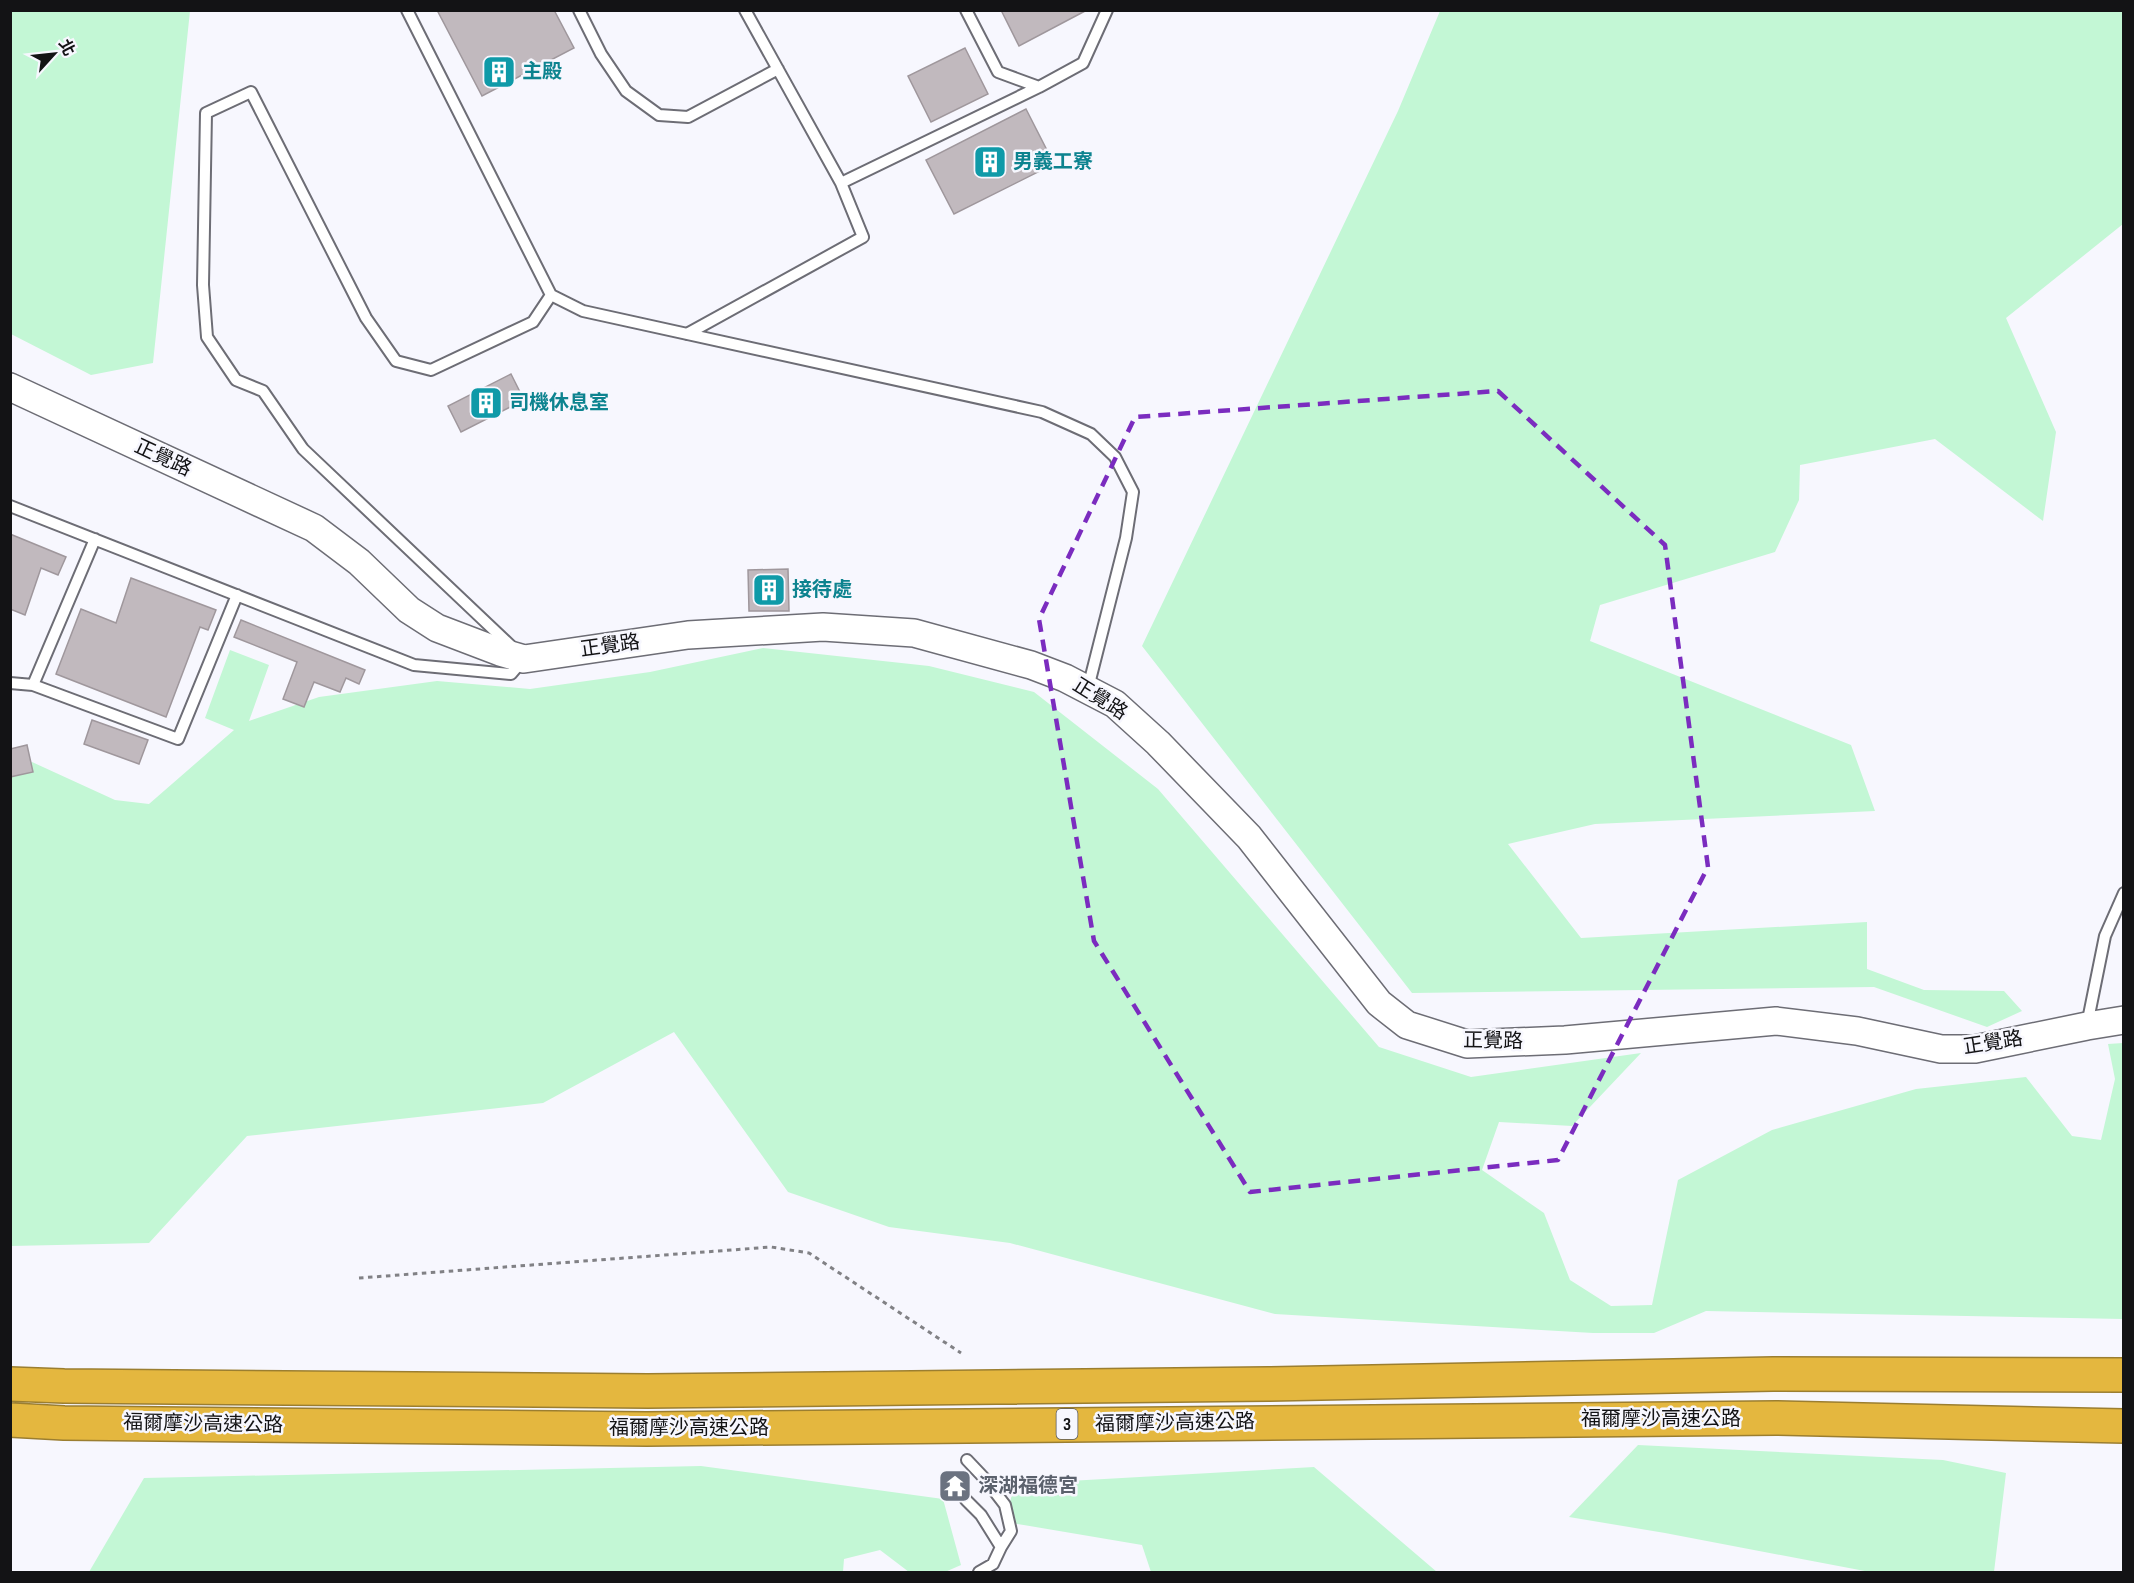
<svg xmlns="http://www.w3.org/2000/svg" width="2134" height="1583" font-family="'Sofia Sans Condensed','Noto Sans TC',sans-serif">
<rect width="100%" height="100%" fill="#f7f7fe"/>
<path fill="#c3f7d5" d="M10 11H190L153 363 91 375 11 334Z
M1440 11H2123V224L2006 318 2056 432 2043 521 1935 439 1800 465 1799 500 1775 552 1600 605 1590 641 1851 745 1875 811 1595 824 1508 844 1581 938 1867 922V969L1924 990 2004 991 2022 1011 1987 1027 1874 987 1412 993 1142 646 1398 111Z
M763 648 929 666 1034 692 1158 789 1379 1047 1471 1077 1641 1053 1572 1126 1499 1122 1482 1170 1544 1213 1570 1280 1611 1306 1652 1305 1678 1180 1772 1130 1916 1089 2026 1077 2072 1136 2101 1140 2115 1079 2108 1044 2123 1043V1319L1706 1311 1654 1333H1593L1275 1314 1010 1243 889 1227 788 1192 674 1032 543 1103 247 1136 149 1243 11 1246 10 769 32 762 115 800 149 804 234 730 205 718 230 650 269 665 249 721 319 697 437 681 530 689 650 672Z
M1638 1445 1943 1460 2006 1473 1994 1572H1870L1665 1533 1569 1517Z
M701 1466 943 1499 961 1565 945 1572H909L880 1550 844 1559 843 1572H89L144 1478Z
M1314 1467 1437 1572H1151L1142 1545 1006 1522 1014 1484Z"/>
<path fill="#c1b9be" stroke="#9f979c" stroke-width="1.5" d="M437 10H554L574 48 482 96Z
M1001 10H1087L1019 46Z
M965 48 988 94 931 122 908 76Z
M1026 109 1054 164 954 214 926 160Z
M511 374 524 400 461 432 448 406Z
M10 534 66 557 58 575 41 568 25 615 10 609Z
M788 569 789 611H749L748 570Z
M131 578 216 610 208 630 200 627 166 717 56 674 81 609 116 623Z
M241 620 365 670 359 684 346 678 340 692 314 682 304 707 283 699 297 662 234 637Z
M92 720 148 740 139 764 84 744Z
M27 745 33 772 10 777V749Z"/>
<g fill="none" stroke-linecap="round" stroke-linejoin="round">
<g stroke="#6d6d75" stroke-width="14">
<path id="service" d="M407 10 551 295 583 311 1042 412 1091 434 1115 457 1133 492 1126 538 1088 688
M579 10 601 54 626 91 659 115 688 117 778 69
M745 10 841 183
M966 10 998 72 1039 87
M687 334 863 237 841 183 1039 87 1083 63 1107 10
M10 506 414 665 511 674 522 661
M95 539 33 685 178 739 237 595
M513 648 303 449 263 391 236 380 207 337 203 285 206 113 251 92 366 318 396 361 431 370 533 322 551 295
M10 683 33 685
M2087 1025 2105 936 2124 893
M967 1460 985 1479 1005 1505 1011 1531 1001 1547
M966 1500 981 1515 1001 1547 993 1564 979 1572"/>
</g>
<g stroke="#6d6d75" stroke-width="30">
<path id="tertiary" d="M10 387 314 528 359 562 409 610 437 628 500 652 524 659 688 635 823 627 914 633 1031 665 1065 678 1115 704 1158 743 1249 837 1379 1003 1407 1025 1467 1044 1565 1040 1776 1021 1857 1031 1941 1049H1975L2087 1026 2124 1020"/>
</g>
<g stroke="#9b7e30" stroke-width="36">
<path id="motorway" d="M10 1384 64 1386 648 1391 1268 1384 1773 1374 2124 1375
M10 1420 64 1423 647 1429 1776 1418 2124 1426"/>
</g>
<path stroke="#818185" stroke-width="3" stroke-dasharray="4.5 4.5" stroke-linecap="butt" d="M359 1278 771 1247 809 1253 961 1353"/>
<use href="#service" stroke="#fff" stroke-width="10"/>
<use href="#tertiary" stroke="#fff" stroke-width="27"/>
<use href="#motorway" stroke="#e4b73f" stroke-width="33"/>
</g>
<path fill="none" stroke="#7b2cbf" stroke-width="4.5" stroke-dasharray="12 8" stroke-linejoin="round" d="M1498 391 1665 545 1708 867 1558 1160 1250 1192 1094 941 1039 619 1135 417Z"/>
<defs>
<g id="building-square" transform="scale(1.725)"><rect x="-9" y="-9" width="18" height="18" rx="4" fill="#0f9aa8" stroke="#f7f7fe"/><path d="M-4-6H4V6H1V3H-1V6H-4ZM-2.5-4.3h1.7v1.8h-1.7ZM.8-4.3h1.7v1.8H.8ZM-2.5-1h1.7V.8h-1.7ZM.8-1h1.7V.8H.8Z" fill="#fff"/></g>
<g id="temple-square" transform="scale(1.725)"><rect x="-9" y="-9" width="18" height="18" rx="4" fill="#6b7280" stroke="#f7f7fe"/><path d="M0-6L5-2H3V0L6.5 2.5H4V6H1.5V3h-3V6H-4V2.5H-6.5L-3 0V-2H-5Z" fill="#fff"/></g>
</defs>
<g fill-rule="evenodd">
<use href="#building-square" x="499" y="72"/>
<use href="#building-square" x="990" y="162"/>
<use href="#building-square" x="486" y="403"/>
<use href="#building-square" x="769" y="590"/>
<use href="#temple-square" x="955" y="1486"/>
</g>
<g text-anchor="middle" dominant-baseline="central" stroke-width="5" stroke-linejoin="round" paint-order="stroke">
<rect fill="#f7f7fe" stroke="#57575b" stroke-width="1.5" x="1056.5" y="1409" width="21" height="30" rx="4.5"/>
<g font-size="18" font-weight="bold" fill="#131315">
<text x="1067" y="1424">3</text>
</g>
<g font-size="20" font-weight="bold" fill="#0d838f" stroke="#f7f7fe" text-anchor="start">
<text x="522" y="72">主殿</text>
<text x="1013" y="162">男義工寮</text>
<text x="509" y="403">司機休息室</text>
<text x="792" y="590">接待處</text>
</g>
<g font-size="20" fill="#131315" stroke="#f7f7fe">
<text transform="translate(163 458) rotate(25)">正覺路</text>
<text transform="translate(610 646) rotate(-8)">正覺路</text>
<text transform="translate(1100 699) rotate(32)">正覺路</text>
<text transform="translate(1493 1041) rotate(1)">正覺路</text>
<text transform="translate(1993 1043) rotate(-9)">正覺路</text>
<text x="1661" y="1419">福爾摩沙高速公路</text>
<text transform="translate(1175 1423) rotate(-1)">福爾摩沙高速公路</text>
<text transform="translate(203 1424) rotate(1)">福爾摩沙高速公路</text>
<text x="689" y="1428">福爾摩沙高速公路</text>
</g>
<g font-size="20" font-weight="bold" fill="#5b616d" stroke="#f7f7fe" text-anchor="start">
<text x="978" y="1486">深湖福德宮</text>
</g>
</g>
<rect width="2134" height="1583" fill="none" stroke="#131315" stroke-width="24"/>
<g transform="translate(54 54) rotate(63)" stroke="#f7f7fe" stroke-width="4.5" paint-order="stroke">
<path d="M0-4.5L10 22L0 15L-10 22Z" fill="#131315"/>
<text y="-9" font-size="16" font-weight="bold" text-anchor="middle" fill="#131315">北</text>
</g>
</svg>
